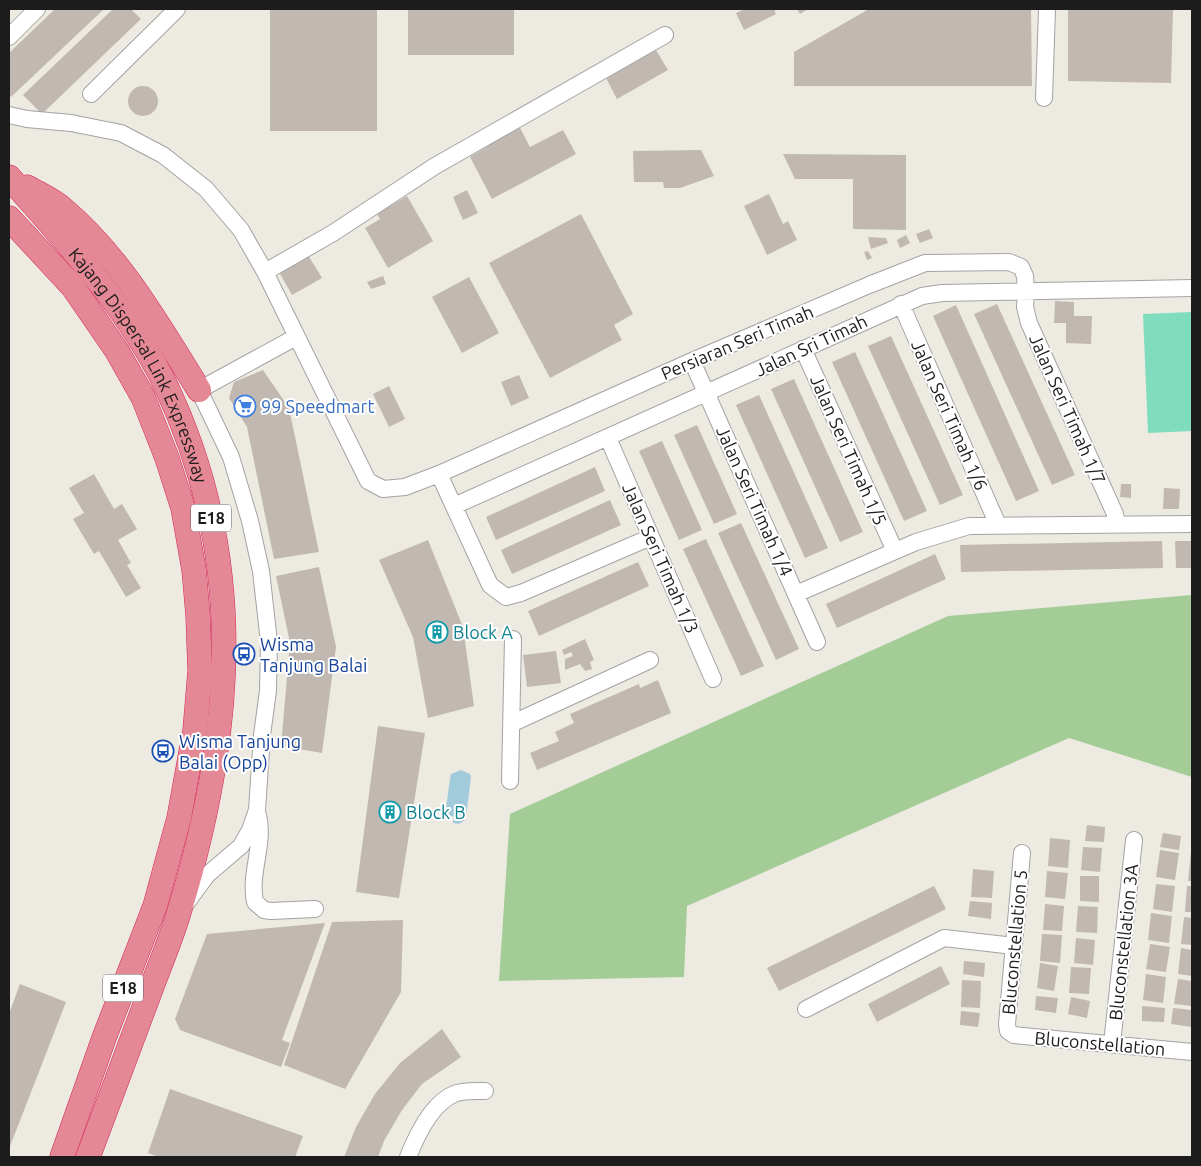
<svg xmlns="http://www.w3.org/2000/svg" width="1201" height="1166" font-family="Ubuntu,sans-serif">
<rect width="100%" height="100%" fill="#edeae1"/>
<path fill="#a3cc96" d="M1192 595V777L1069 738 687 906 684 977 499 981 510 814 948 616Z"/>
<path fill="#7fdcbd" d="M1192 312V431L1148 433 1143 314Z"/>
<path fill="#a1cbdb" d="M461 770 470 774 471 777 466 817C463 823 460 825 453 823L454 817 449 815 446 808 450 779 451 774Z"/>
<path fill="#c1b9b1" d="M55 9H104L11 97 9 94V53Z
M113 9H131L141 19 42 114 23 95Z
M270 9H377V131H270Z
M408 9H514V55H408Z
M745 9H774L776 14 744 30 736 13Z
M797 9H808L800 14Z
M869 9H1031L1032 86H794V52Z
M1068 9H1173L1171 83 1068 81Z
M656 50 668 70 617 99 606 78Z
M128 101a15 15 0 1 1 30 0a15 15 0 1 1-30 0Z
M518 124 530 147 563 130 576 154 492 199 470 157 487 147 484 143Z
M701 150 714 176 680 188H664L663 182H634L633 151Z
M783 154 906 155V230L853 229V179H795Z
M467 190 478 213 463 220 453 197Z
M769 194 783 224 788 221 797 240 767 255 744 206Z
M407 196 433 241 388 268 365 228 380 219 377 214Z
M581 214 633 314 614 325 622 340 550 378 489 263Z
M929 229 933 238 920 243 916 234Z
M906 235 910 243 900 248 897 240Z
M868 237 886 238 888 243 871 249Z
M868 251 872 258 867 260 864 252Z
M308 255 322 278 292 295 279 272Z
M383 276 386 284 371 289 367 282Z
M469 277 499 333 462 353 432 297Z
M1055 301 1074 302V316H1092L1091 344 1066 343V323H1054Z
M997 304 1075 475 1052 485 974 314Z
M956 305 1039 491 1016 501 933 316Z
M891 336 963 495 940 505 868 346Z
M855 352 927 511 904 521 832 362Z
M263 370 289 408 319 552 274 559 247 427 229 398 234 382Z
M519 375 529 398 511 406 501 382Z
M794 379 863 532 840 542 771 389Z
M389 386 405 419 389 427 373 394Z
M759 395 828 548 805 558 736 405Z
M697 425 737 514 714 524 674 435Z
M662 441 702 530 679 540 639 451Z
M595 467 605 491 496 540 486 517Z
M94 474 114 509 122 504 137 529 118 540 131 563 127 565 141 588 126 597 99 551 94 554 73 519 84 513 69 488Z
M1121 484H1131V498L1120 497Z
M1164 488 1180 489 1179 509H1163Z
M610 500 621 525 512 574 501 550Z
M741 523 799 649 776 660 718 533Z
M706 539 764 666 741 676 683 549Z
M428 540 463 627 474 706 428 718 413 637 379 560Z
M1162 541 1163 568 961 572 960 545Z
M1175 541H1192V568H1176Z
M935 554 946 579 837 628 826 604Z
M638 562 649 586 539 636 528 611Z
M319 567 336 647 322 753 281 746 290 643 276 576Z
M585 639 594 660 590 662 592 669 585 671 580 664 565 670V659L573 656 571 652 564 655 562 650Z
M556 651 561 683 527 687 523 655Z
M658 680 671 713 537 770 530 753 559 741 555 732 574 723 570 714 639 684 640 688Z
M378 726 425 733 399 898 356 892Z
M1087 825 1105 827 1104 842 1085 841Z
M1163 833 1181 836 1179 850 1160 847Z
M1050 838 1070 840 1068 868 1048 866Z
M1083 847 1102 848 1100 872 1081 870Z
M1160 850 1179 853 1175 880 1156 877Z
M1191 852H1192V881H1188Z
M973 869 994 871 992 898 971 897Z
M1047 871 1068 873 1065 899 1045 897Z
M1080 876H1099V902L1080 901Z
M1156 884 1175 886 1172 912 1153 909Z
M934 886 946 909 779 991 767 968Z
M1187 886H1192V912H1185Z
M970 901 992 903 991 919 968 916Z
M1045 904 1064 906 1062 931 1043 930Z
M1078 906 1098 907 1097 933 1076 932Z
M1151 913 1172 916 1169 943 1148 940Z
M1184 917 1192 918V945L1181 944Z
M403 920 401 992 345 1089 284 1065 332 922Z
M325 923 282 1040 290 1043 281 1067 180 1030 175 1019 207 934Z
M1042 934 1062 935 1060 963 1040 961Z
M1076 938 1095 940 1093 965 1074 963Z
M1150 944 1170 947 1166 972 1146 969Z
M1181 948 1192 950V976L1178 974Z
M964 961 985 963 984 977 963 974Z
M1040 963 1058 966 1054 991 1037 988Z
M941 966 950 984 877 1022 868 1004Z
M1071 967 1091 968 1089 994 1069 993Z
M1146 974 1166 977 1163 1003 1143 1000Z
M1178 979 1192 981V1006L1174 1004Z
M962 980 981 981 980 1008 961 1007Z
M20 984 66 1002 9 1149V1014Z
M1036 996 1058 998 1056 1013 1035 1010Z
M1071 997 1090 1001 1087 1018 1068 1014Z
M1142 1006 1165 1008 1164 1022 1142 1021Z
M1173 1008 1192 1010V1027L1171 1024Z
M961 1011 980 1013 978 1027 960 1025Z
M442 1029 461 1057 422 1084 402 1110 384 1141 378 1157H344L356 1127 375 1094 400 1063Z
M170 1089 303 1136 295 1157H159L148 1153Z"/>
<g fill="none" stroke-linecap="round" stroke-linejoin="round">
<g stroke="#a3a3a3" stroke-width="18">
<path id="minor" d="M9 37 37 9
M91 94 177 9
M1044 98 1047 9
M9 115 27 119 71 123 121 133 163 155 206 189 241 230 265 272 368 481 383 489 405 487 439 474 692 361 869 285 925 263 1009 262 1021 267 1025 276 1026 292 1025 307 1029 323 1115 514 1117 524
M265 272 333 233 435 166 665 35
M901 304 998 525
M803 349 895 551
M692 361 817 642
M608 438 713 679
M439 474 490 585 506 597 521 593 651 537
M454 506 922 296 942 293 1192 288
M796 594 916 542 969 526 1192 524
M513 723 650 660
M510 781 513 639
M258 815C265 844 249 873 255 902L264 910 271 911 315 909
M1022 853 1007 1024 1008 1031 1014 1035 1192 1052
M185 905 207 875 241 846 250 830 257 810 262 735 268 691 269 642 261 571 250 521 231 457 199 390 296 337
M806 1009 944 938 1014 946
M1112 1044 1134 840
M408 1157C416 1137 432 1103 454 1094 463 1090 475 1091 485 1091"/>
</g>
<g stroke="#d42558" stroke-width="25">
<g id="highway">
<path id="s1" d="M9 177C66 242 128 307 166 386 248 559 234 733 179 912 171 940 158 969 148 997 128 1050 108 1104 88 1157"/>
<path d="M27 187C39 194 53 200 63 209 121 258 159 326 199 390"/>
<path d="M9 218 73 287 117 351 143 397 167 458 183 508 194 570 198 616 200 671 195 730 179 818 155 906 104 1038 62 1157"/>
</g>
</g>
<use href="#minor" stroke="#fff" stroke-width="16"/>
<use href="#highway" stroke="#e58895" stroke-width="24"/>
</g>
<defs>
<g id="supermarket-ring" transform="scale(1.125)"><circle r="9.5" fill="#fff" stroke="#3f7fe0" stroke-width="1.5"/><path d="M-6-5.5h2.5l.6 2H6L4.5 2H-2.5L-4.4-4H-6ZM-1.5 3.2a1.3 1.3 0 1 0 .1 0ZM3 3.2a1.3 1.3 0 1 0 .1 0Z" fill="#3f7fe0"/></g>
<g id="building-ring" transform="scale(1.125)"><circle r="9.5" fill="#fff" stroke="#0f9aa8" stroke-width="1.5"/><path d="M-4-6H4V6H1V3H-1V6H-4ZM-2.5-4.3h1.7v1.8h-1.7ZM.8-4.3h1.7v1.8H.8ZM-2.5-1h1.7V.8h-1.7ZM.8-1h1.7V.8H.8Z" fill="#0f9aa8"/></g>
<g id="bus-ring" transform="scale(1.125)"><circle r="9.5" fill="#fff" stroke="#1a4fb4" stroke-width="1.5"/><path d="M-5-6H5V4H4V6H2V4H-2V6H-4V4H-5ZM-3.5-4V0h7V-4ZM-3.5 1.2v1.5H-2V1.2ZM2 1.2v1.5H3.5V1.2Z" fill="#1a4fb4"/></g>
</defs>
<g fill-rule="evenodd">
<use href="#supermarket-ring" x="245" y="406"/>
<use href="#building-ring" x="437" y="632"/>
<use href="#bus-ring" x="244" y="654"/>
<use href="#bus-ring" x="163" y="751"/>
<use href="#building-ring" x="390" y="812"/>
</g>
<g text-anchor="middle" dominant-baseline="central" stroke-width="4" stroke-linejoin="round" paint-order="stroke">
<g fill="#fff" stroke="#606060" stroke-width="1">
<rect x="191" y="504.5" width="40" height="27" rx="4"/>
<rect x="103" y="974.5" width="40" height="27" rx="4"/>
</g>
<g font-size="16" font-weight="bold" fill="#1c1c1c">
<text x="211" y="518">E18</text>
<text x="123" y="988">E18</text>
</g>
<g font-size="18" fill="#1c1c1c" stroke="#fff">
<text transform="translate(737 342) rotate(-23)">Persiaran Seri Timah</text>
<text transform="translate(811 345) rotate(-25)">Jalan Sri Timah</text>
<text stroke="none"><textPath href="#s1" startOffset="231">Kajang Dispersal Link Expressway</textPath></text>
<text transform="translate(1068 409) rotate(66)">Jalan Seri Timah 1/7</text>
<text transform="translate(950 415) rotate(66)">Jalan Seri Timah 1/6</text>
<text transform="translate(849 450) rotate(66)">Jalan Seri Timah 1/5</text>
<text transform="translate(755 501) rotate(66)">Jalan Seri Timah 1/4</text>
<text transform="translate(661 558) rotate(66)">Jalan Seri Timah 1/3</text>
<text transform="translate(1014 942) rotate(-85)">Bluconstellation 5</text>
<text transform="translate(1123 942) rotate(-84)">Bluconstellation 3A</text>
<text transform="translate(1100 1043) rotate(5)">Bluconstellation</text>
</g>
<g font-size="18" fill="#366cbe" stroke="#fff" text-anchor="start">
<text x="261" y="406">99 Speedmart</text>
</g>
<g font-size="18" fill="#0d838f" stroke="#fff" text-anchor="start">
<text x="453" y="632">Block A</text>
<text x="406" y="812">Block B</text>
</g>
<g font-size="18" fill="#164399" stroke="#fff" text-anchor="start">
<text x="260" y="644">Wisma<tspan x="260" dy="21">Tanjung Balai</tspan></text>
<text x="179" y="741">Wisma Tanjung<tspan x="179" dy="21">Balai (Opp)</tspan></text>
</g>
</g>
<rect width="1201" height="1166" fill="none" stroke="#1c1c1c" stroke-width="20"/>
</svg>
